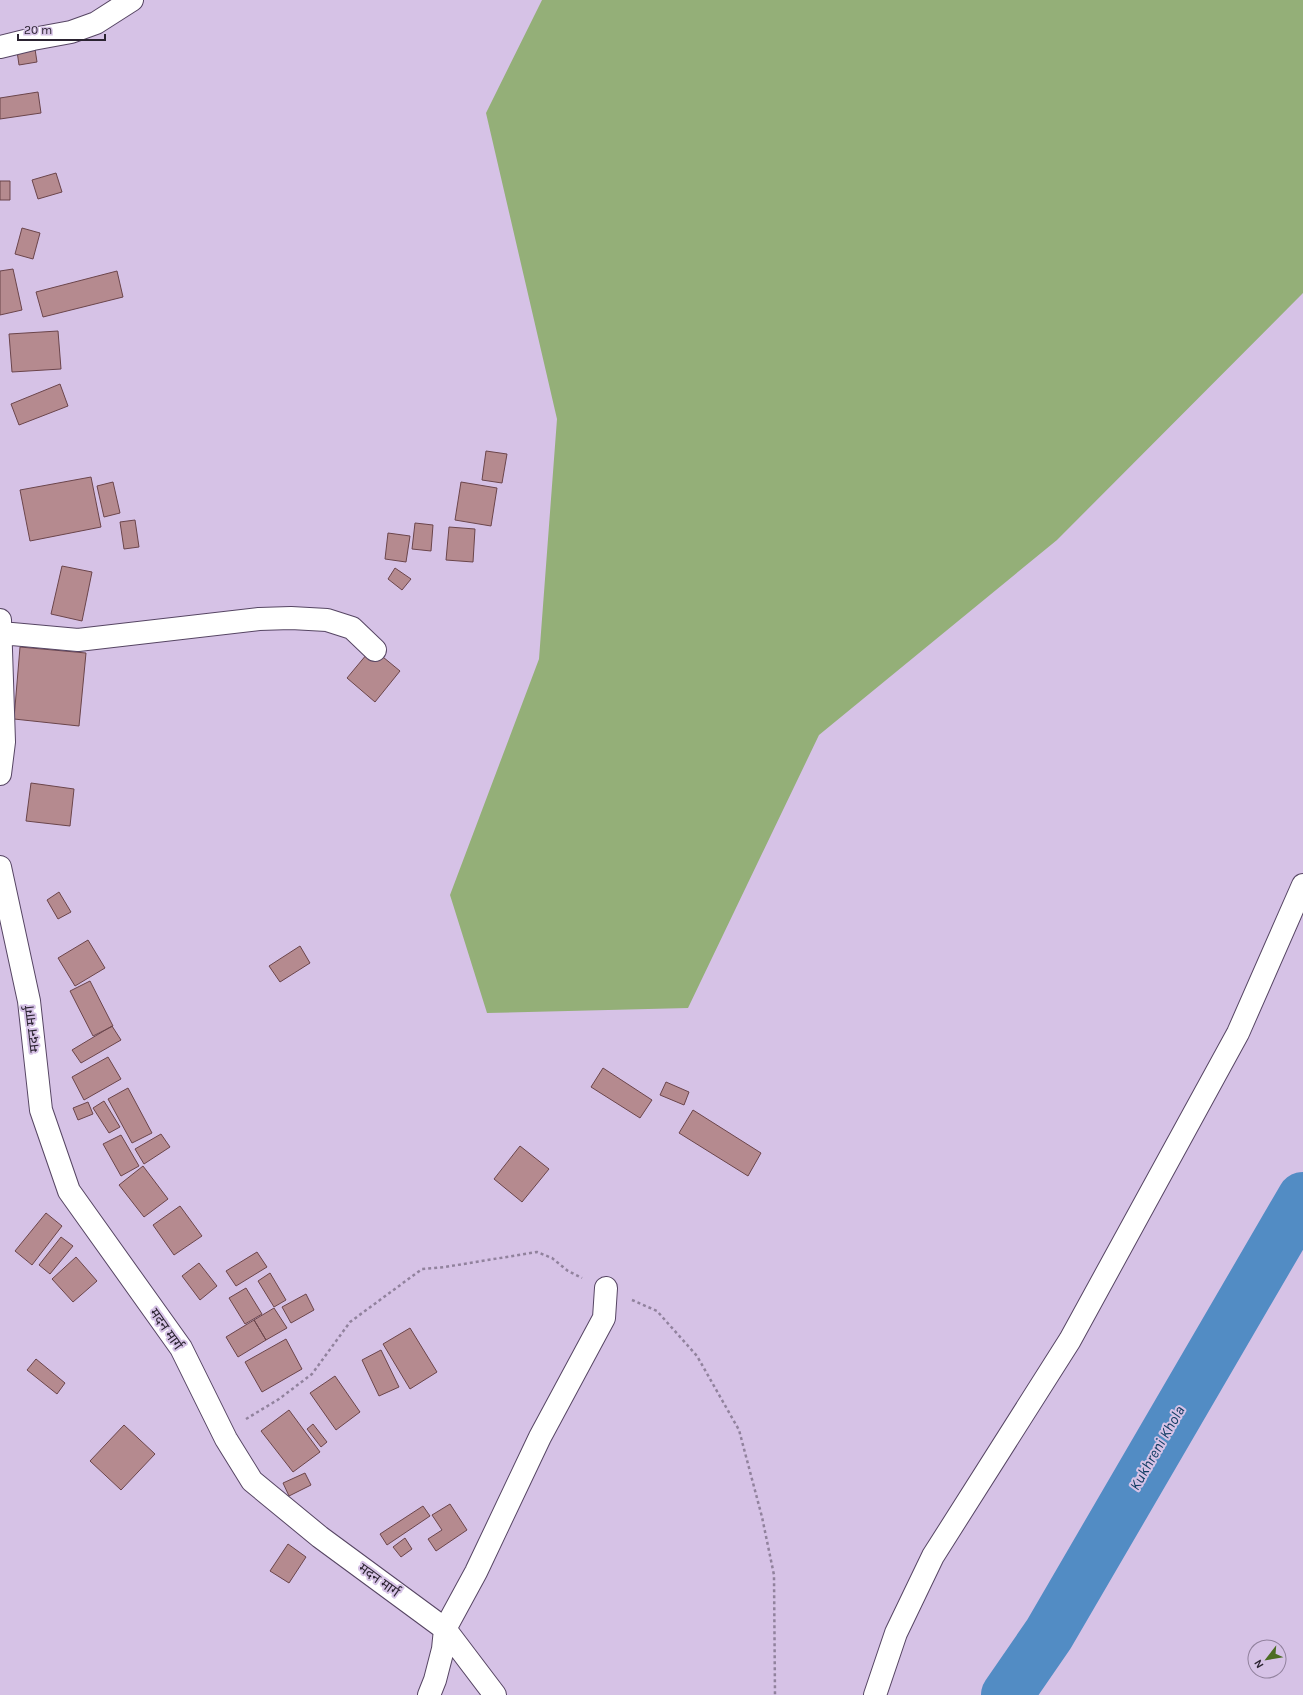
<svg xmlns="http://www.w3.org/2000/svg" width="1303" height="1695" font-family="Karla,'Noto Sans Devanagari',sans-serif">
<rect width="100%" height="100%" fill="#d6c2e6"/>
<path fill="#94af78" d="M542 0H1303V293L1057 540 819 735 688 1008 487 1013 450 895 539 659 557 419 486 113Z"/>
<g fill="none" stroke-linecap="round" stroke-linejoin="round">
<path stroke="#528cc4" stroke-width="52" d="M1007 1695 1049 1634 1303 1198"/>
</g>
<path fill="#b58a8f" stroke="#6b454b" d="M35 49 37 62 19 65 17 51Z
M38 92 41 113 0 119V98Z
M56 173 62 192 38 199 32 180Z
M0 181H10V200H0Z
M22 228 40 233 33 259 15 254Z
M13 269 22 310 0 315V271Z
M117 271 123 297 43 317 36 292Z
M58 331 61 369 12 372 9 334Z
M60 384 68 406 19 425 11 404Z
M486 451 507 454 502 483 482 480Z
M91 477 101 527 30 541 20 490Z
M113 482 120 513 104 517 97 486Z
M461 482 497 488 491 526 455 520Z
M135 520 139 547 124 549 120 522Z
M415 523 433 525 431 551 412 549Z
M449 527 475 529 473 562 446 560Z
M388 533 410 536 406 562 385 559Z
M62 566 92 572 82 621 51 614Z
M395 568 411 579 402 590 388 579Z
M20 647 86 653 79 726 14 719Z
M372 648 400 671 375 702 347 678Z
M31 783 74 789 70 826 26 821Z
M59 892 71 912 58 919 47 900Z
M88 940 105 968 75 986 58 958Z
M300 946 310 963 280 982 269 966Z
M90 981 113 1026 93 1036 70 991Z
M112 1026 121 1040 81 1063 72 1050Z
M108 1057 121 1079 84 1100 72 1077Z
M603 1068 652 1100 640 1118 591 1087Z
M666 1082 689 1092 684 1105 660 1095Z
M128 1088 152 1133 132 1143 108 1099Z
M104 1101 120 1127 109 1133 93 1108Z
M88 1102 93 1114 78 1120 73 1108Z
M693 1110 761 1153 748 1176 679 1133Z
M161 1134 170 1147 144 1164 135 1149Z
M121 1135 139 1166 121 1176 103 1144Z
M520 1146 549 1169 522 1202 494 1179Z
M143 1166 168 1199 144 1217 119 1185Z
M180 1206 202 1236 174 1255 153 1225Z
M46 1213 62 1226 32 1265 15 1251Z
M61 1237 73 1246 50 1274 39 1265Z
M257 1252 267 1267 236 1286 226 1271Z
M76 1257 97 1281 73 1302 52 1279Z
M199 1263 217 1286 200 1300 182 1276Z
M270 1273 286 1300 274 1307 258 1281Z
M246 1288 262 1314 245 1324 229 1298Z
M306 1294 314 1310 291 1323 282 1307Z
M274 1308 287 1328 266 1340 254 1320Z
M254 1320 266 1340 238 1357 226 1337Z
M410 1328 437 1372 410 1389 383 1344Z
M286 1339 302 1369 262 1392 245 1362Z
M381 1350 399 1387 379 1396 362 1360Z
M36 1359 65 1383 57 1394 27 1370Z
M335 1376 360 1412 336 1430 310 1393Z
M289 1410 320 1452 293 1472 261 1431Z
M313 1424 327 1442 321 1447 307 1429Z
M124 1425 155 1454 121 1490 90 1461Z
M305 1473 311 1485 289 1496 283 1483Z
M450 1504 467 1530 436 1551 428 1539 442 1530 432 1515Z
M423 1506 430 1516 387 1545 380 1534Z
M405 1538 412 1549 401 1557 393 1547Z
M288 1544 306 1557 289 1583 270 1571Z"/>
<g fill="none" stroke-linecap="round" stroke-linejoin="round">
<g stroke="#564563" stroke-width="24">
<path id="street" d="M0 47 33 39 71 32 96 23 132 0
M0 620 4 742 0 774
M1 633 78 640 259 619 291 618 327 620 352 628 375 650
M0 867 29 1001 41 1110 69 1191 181 1348 226 1439 252 1481 320 1537 445 1629 495 1695
M429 1695 435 1680 443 1649 445 1629 476 1572 540 1437 604 1318 606 1288
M875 1695 896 1633 933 1556 1070 1340 1238 1033 1303 885"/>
</g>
<path stroke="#91829d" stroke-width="2.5" stroke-dasharray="3 3" stroke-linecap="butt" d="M632 1300 657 1311 697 1356 739 1430 762 1517 774 1575 775 1695
M246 1419 279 1399 312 1374 350 1322 422 1269 445 1267 537 1252 552 1258 568 1271 582 1278"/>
<use href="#street" stroke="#fff" stroke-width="22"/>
</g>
<g text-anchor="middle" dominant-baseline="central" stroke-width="4" stroke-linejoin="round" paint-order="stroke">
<g font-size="14" fill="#2b2331" stroke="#d6c2e6">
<text transform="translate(32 1029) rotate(-97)">मदन मार्ग</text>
<text transform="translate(166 1329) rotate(55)">मदन मार्ग</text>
<text transform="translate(379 1580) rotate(36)">मदन मार्ग</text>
</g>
<g font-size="15" font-style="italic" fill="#123c63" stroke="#d6c2e6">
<text transform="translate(1157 1448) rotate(-60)">Kukhreni Khola</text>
</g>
</g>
<g transform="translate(1267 1659) rotate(239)"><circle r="19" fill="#d6c2e6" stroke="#92829e"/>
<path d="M0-3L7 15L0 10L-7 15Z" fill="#4d6d23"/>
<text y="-6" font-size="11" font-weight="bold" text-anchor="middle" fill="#2b2331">N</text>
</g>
<path d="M18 34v6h87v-6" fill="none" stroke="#2b2331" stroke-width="2"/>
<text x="24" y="34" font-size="12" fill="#2b2331" stroke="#d6c2e6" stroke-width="3" paint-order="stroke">20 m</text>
</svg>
